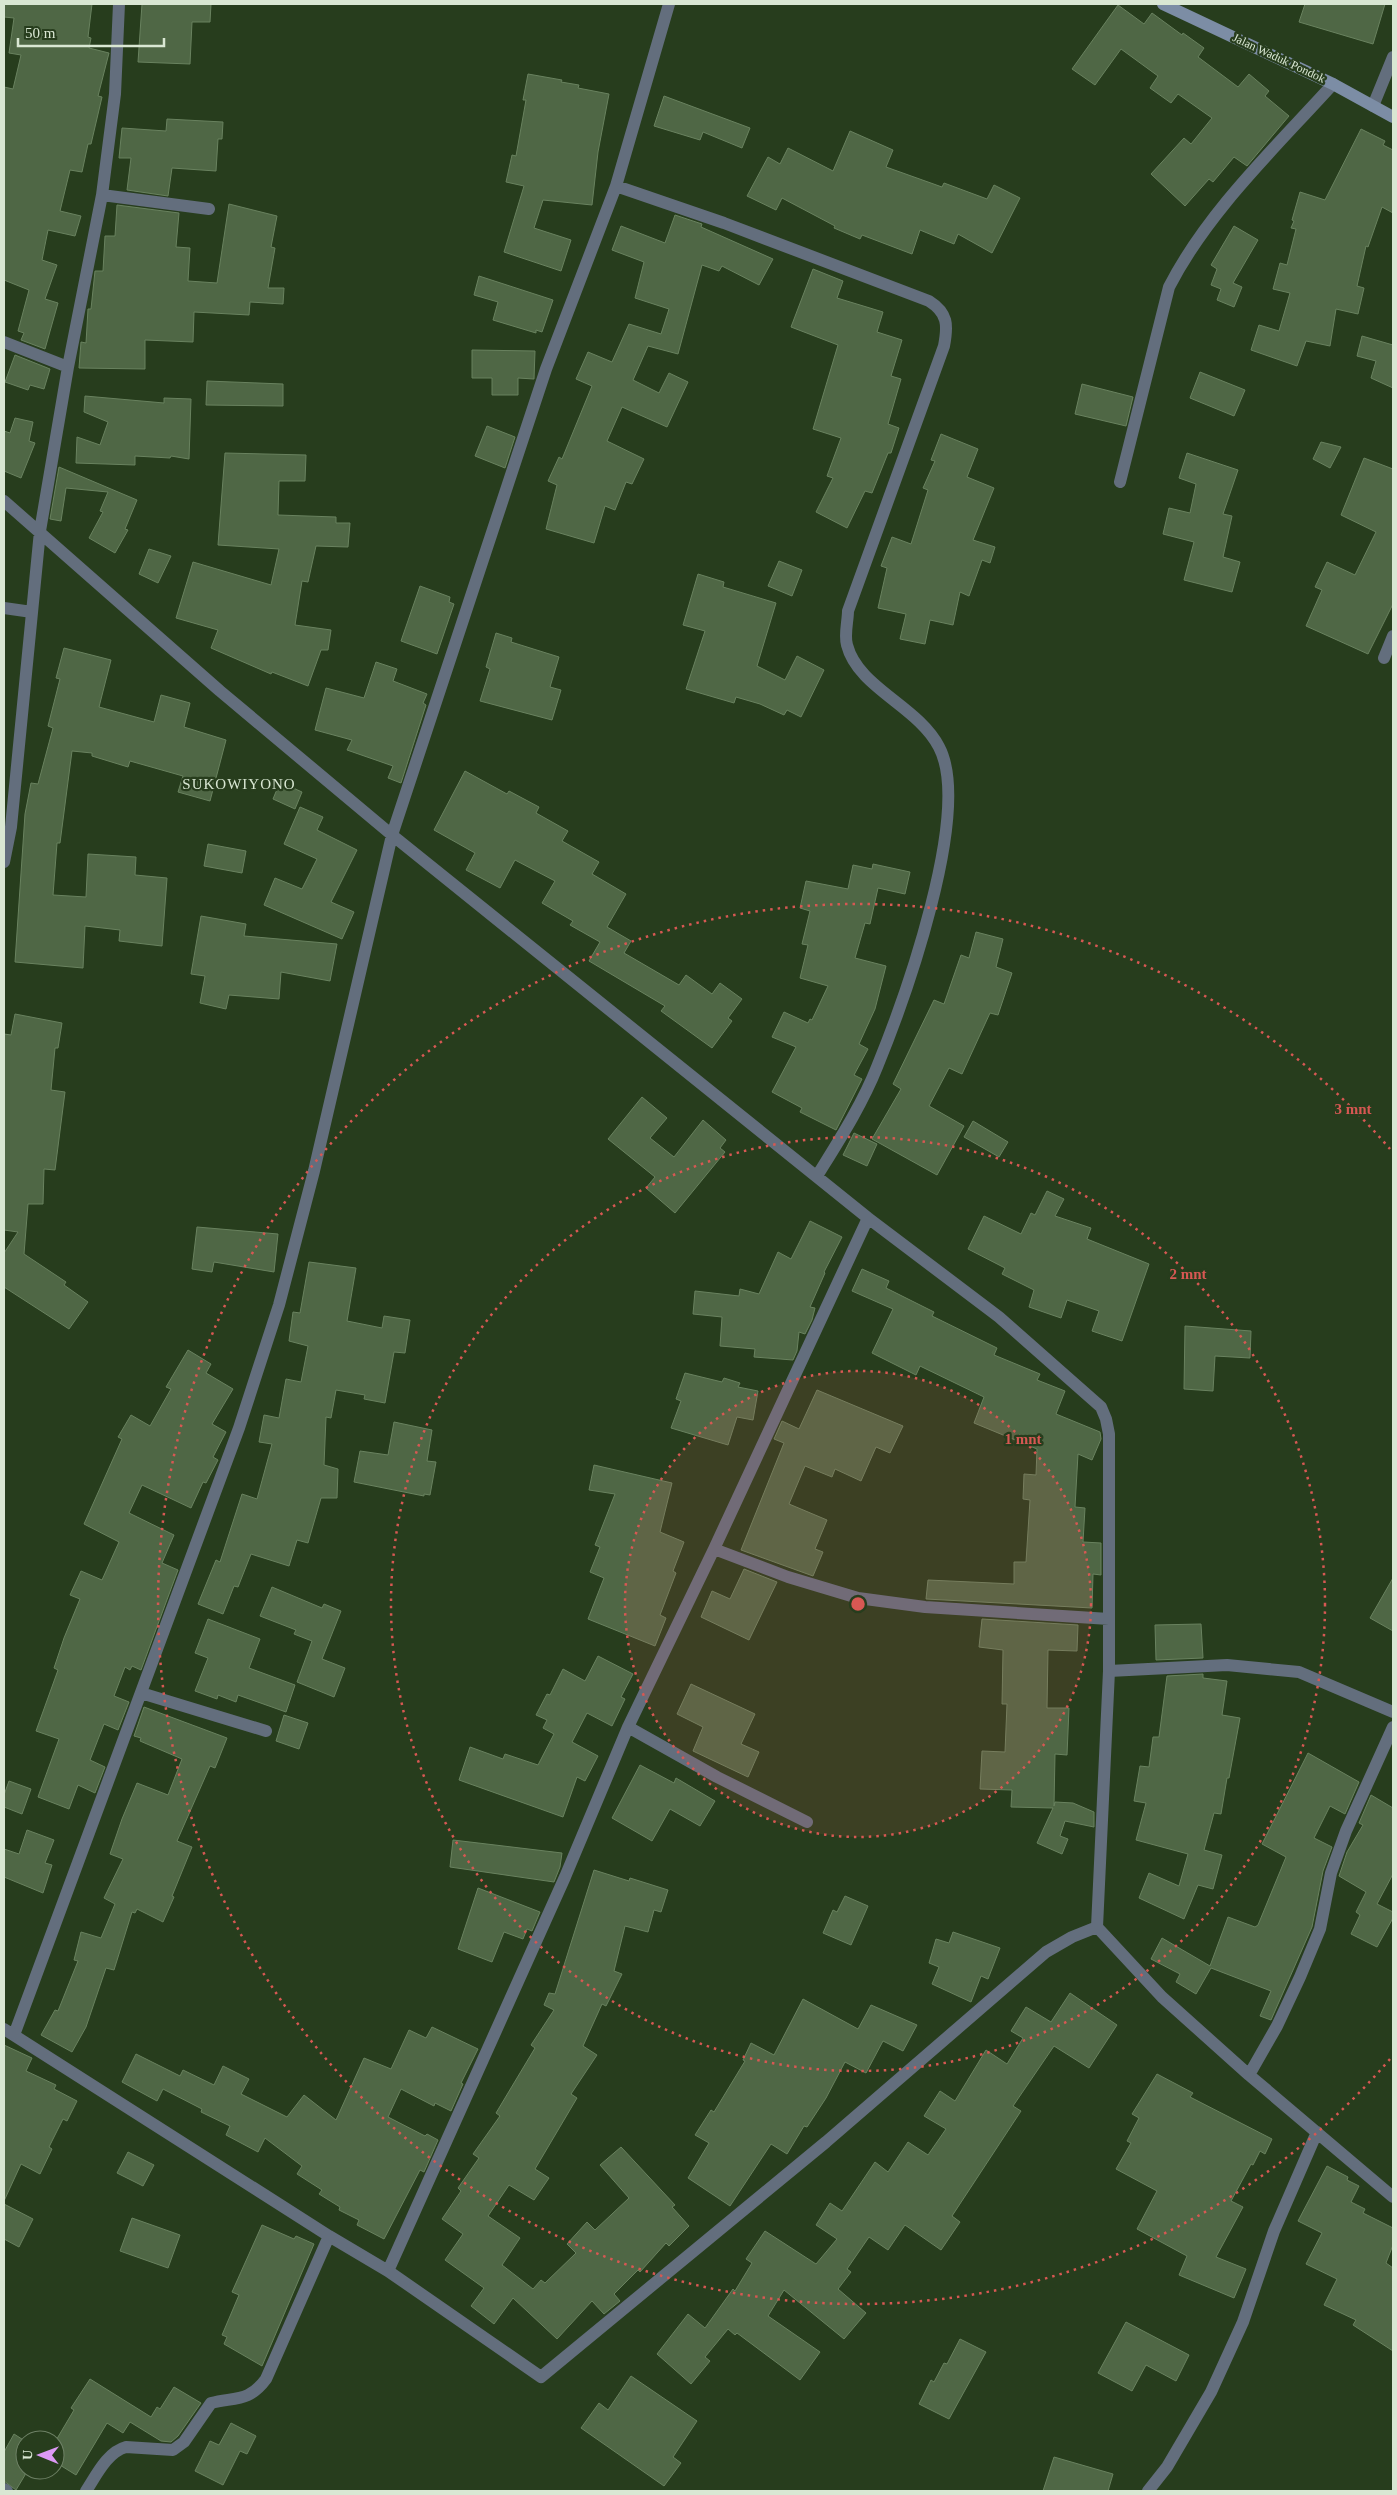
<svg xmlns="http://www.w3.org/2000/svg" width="1397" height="2495" font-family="'Times New Roman',serif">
<rect width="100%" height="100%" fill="#273d1d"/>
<path fill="#4f6745" stroke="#69825f" d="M4 4H92L88 37 91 38 89 48 109 53 98 96 102 97 91 144H88L82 172 70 170 60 211 81 216 75 236 48 230 42 260 57 265 45 299 58 303 45 349 21 340 24 333 18 331 29 290 4 280V87L13 89 21 55 9 53 14 18 4 17Z
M142 4H211L210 22H192L190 64 138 62Z
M1305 4H1385L1373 44 1299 22Z
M1118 5 1144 24 1152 13 1182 35 1183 33 1204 48 1198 57 1238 87 1249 74 1269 91 1265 96 1289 116 1247 166 1234 157 1213 182 1209 179 1185 206 1151 174 1184 138 1191 144 1212 118 1178 94 1171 103 1150 88 1158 76 1121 49 1095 85 1072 69Z
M528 74 562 80 561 82 579 85 578 88 609 94 598 152 592 205 543 200 534 228 571 240 561 271 504 252 524 186 506 182 512 155 516 156 526 100H523Z
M664 96 750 128 742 148 703 132 700 140 654 126Z
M167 119 223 122 222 139H218L216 171 172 168 168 196 127 190 131 158H119L122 128 166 131Z
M1361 129 1385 141 1383 145 1393 150V213L1382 207 1368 247 1366 246 1357 286 1364 288 1358 314 1336 309 1330 346 1306 341 1297 366 1251 350 1259 325 1279 331 1290 293 1273 289 1280 263 1287 265 1296 229 1291 228 1294 221 1292 220 1300 192 1325 200Z
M850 131 893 150 886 167 942 187 944 183 987 199 994 185 1020 198 992 253 958 234 954 244 920 230 912 254 862 235 860 239 834 228 835 226 782 198 776 210 747 196 768 157 780 164 788 148 833 171Z
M229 204 277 216 271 247 275 248 268 288H284L283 304 250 302 249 315 194 312 193 342 145 340V369L79 368 81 342 86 343 88 309H91L95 271H103L105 236H115L117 205 179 213 176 247 190 248 188 281 217 283Z
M675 215 702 224 701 227 773 259 759 285 722 266 719 271 702 265 678 354 648 346 633 380 659 393 669 373 688 382 667 427 622 407 607 441 644 459 632 484 626 482 615 510 605 506 594 543 546 529 557 485 548 481 559 457 562 459 592 386 576 379 588 352 612 362 629 324 661 334 669 309 635 298 644 262 612 250 621 226 665 243Z
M1234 226 1258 240 1233 283 1242 287 1234 307 1217 300 1221 289 1211 285 1217 269 1211 265Z
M813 269 843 281 837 298 883 312 877 332 902 340 891 376 901 379 888 424 899 428 891 453H888L872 493 865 491 847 528 816 512 833 478 827 476 841 438 813 429 838 345 791 327Z
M479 276 553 300 542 332 536 330V333L493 320 498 302 474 295Z
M1362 336 1393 345V388L1371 378 1376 361 1357 356Z
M472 350 535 351 534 379 518 378V395H492V378H472Z
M15 355 50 369 44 389 30 385 28 390 5 382Z
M1200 372 1245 390 1234 416 1190 398Z
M207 381 283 384V406L206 405Z
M1082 384 1133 397 1126 426 1075 414Z
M85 396 164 403V398L191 399 189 459 171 456 170 458 135 456V465L76 463 77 437 100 445 108 422 84 412Z
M15 418 33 422 29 441 35 443 21 478 4 471V431L10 433Z
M487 426 515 437 505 468 475 456Z
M941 434 978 449 967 477 994 488 973 540 995 547 990 563 982 560 969 596 960 592 953 625 930 620 925 644 900 639 906 614 878 608 887 568 881 566 892 537 911 544 928 490 923 488 935 461 931 460Z
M1321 442 1341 447 1330 468 1313 459Z
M225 453 306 455 305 481H279L278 515 336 517V523H350L348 547 316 546 308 582 302 581 295 625 331 630 328 650H321L308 686 272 672 271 674 211 648 218 630 176 618 193 562 271 585 279 549 218 545Z
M1187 453 1238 470 1223 514 1232 516 1223 557 1240 562 1232 592 1184 580 1194 542 1163 534 1169 508 1190 513 1196 484 1179 478Z
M1364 458 1393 469V604L1368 654 1306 626 1322 590 1315 587 1327 562 1355 575 1376 532 1341 515Z
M59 467 137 500 125 529 128 530 115 553 89 538 103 512 100 511 108 492 66 488 61 521 50 519Z
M149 549 171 556 158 583 139 574Z
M779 561 802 570 792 596 768 586Z
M698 574 724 582 723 587 776 603 757 666 785 680 797 656 824 670 801 717 787 710 784 715 760 704 736 697 734 703 686 689 705 631 683 625Z
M420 586 450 597 449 602 454 604 437 654 401 641Z
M496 633 512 638 511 642 559 657 550 687 561 690 552 720 480 701 490 669 486 667Z
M64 648 111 660 99 707 154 722 161 695 190 703 184 727 226 740 210 801 178 792 183 776 130 761 128 767 92 756V753L72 751 60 843H57L53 895 86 897 88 854 136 857 135 875 167 878 162 946 119 941 120 930 85 926 83 968 15 962 25 814 31 783 38 784 53 728 48 726 60 679 56 678Z
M376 662 397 669 393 681 427 694 423 703 426 705 401 783 388 778 393 766 347 750 352 740 315 730 326 688 364 698Z
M465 771 507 794 509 791 539 807 536 813 568 831 562 841 599 862 592 874 626 894 607 927 631 941 624 953 679 985 686 975 712 994 720 983 742 999 728 1018 732 1021 712 1048 661 1011 665 1006 589 961 600 942 570 925 573 921 542 903 555 881 515 860 500 888 466 870 475 853 434 830Z
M280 782 302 792 295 809 273 799Z
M300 807 323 817 317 830 357 850 331 902 354 912 342 939 264 905 275 878 302 889 317 859 284 844Z
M208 844 246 851 242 873 204 866Z
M873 864 910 872 905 894 878 888 870 924 865 923 855 958 886 966 875 1009 859 1044 868 1049 854 1075 862 1079 836 1130 800 1112 802 1108 772 1092 796 1047 772 1037 784 1012 808 1023 810 1019 812 1020 828 986 800 978 808 945 802 944 810 911 800 908 806 881 848 889 853 865 872 869Z
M201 916 246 924 244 936 337 944 330 981 281 972 279 999 229 995 226 1009 200 1003 205 976 191 974Z
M976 932 1003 939 996 967 1012 973 998 1015 990 1013 962 1074 949 1068 929 1106 964 1126 937 1175 872 1139 901 1089 893 1084 934 1000 944 1004 961 955 969 958Z
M15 1014 62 1023 58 1048H55L51 1090 65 1092 55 1170 44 1169 43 1204H28L24 1254 66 1282 64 1285 88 1302 69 1329 4 1287V1253L18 1232 4 1230V1034L11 1035Z
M642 1097 667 1118 650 1138 674 1157 703 1120 726 1140 720 1148 725 1152 675 1213 646 1188 655 1177 608 1139Z
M973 1121 1008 1142 999 1157 964 1137Z
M854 1133 877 1144 867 1166 843 1155Z
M1047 1191 1064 1199 1055 1216 1091 1228 1087 1239 1149 1264 1122 1341 1092 1331 1099 1311 1067 1300 1061 1318 1029 1307 1034 1290 1002 1274 1005 1268 968 1249 984 1216 1021 1234 1031 1213 1035 1215Z
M810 1221 842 1237 824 1272 825 1273 810 1307 815 1308 812 1320 805 1334 799 1332 797 1351 793 1360 754 1357 755 1349 720 1346 722 1317 693 1314 695 1291 739 1296 740 1289 759 1294 778 1252 791 1259Z
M197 1227 278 1234 274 1272 214 1262 212 1272 192 1269Z
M309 1262 356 1268 347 1321 382 1328 384 1316 410 1320 405 1353 394 1352 385 1403 364 1399 365 1395 336 1390 331 1418 326 1417 324 1465 338 1469 337 1498H321L308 1543 297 1540 289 1566 251 1554 238 1587 234 1586 223 1614 198 1604 216 1560 220 1562 242 1494 257 1499 272 1444 259 1442 264 1415 279 1418 286 1379 301 1382 308 1346 289 1341 293 1312 300 1313Z
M862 1269 889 1281 886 1288 934 1312 932 1316 997 1348 994 1355 1040 1374 1037 1380 1065 1391 1056 1414 1100 1432 1101 1439 1092 1460 1078 1454 1075 1507 1085 1508 1083 1542 1101 1543V1575L1093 1574 1092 1608 926 1599 928 1580 1014 1584V1562H1026L1030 1500 1023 1499 1024 1474 1036 1475 1037 1449 974 1423 984 1397 920 1366 916 1375 872 1353 893 1309 852 1291Z
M1185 1326 1251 1331 1250 1358 1215 1356 1213 1391 1184 1389Z
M188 1350 211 1364 206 1373 233 1389 212 1424 226 1432 213 1457 218 1460 206 1483 203 1482 191 1508 142 1485 129 1513 174 1535 162 1563 178 1570 141 1670 132 1666 130 1670 125 1667 114 1696 129 1702 118 1730 104 1724 90 1760 105 1767 95 1793 78 1785 69 1809 38 1797 59 1739 36 1731 58 1670 54 1668 64 1638 80 1599 70 1595 81 1571 102 1580 119 1542 84 1524 122 1439 118 1437 131 1415 150 1426 171 1389 166 1387Z
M685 1373 722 1382 724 1378 740 1383 738 1387 758 1391 753 1420 737 1417 728 1445 671 1428 681 1401 676 1399Z
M817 1390 903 1426 890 1453 876 1447 861 1481 835 1469 832 1477 805 1466 789 1504 827 1520 815 1549 823 1552 813 1576 741 1550 784 1443 774 1439 782 1421 799 1429Z
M394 1422 432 1430 427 1461 436 1462 430 1495 424 1494V1496L354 1482 360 1451 388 1455Z
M594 1465 672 1483 660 1532 684 1542 673 1571 676 1573 660 1615 666 1618 655 1646 588 1619 604 1578 590 1572 600 1547 595 1545 615 1494 589 1490Z
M744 1569 777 1582 749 1640 701 1617 712 1591 730 1599Z
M1393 1578V1631L1370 1618Z
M272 1587 322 1608 324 1604 341 1611 322 1659 345 1668 334 1697 297 1682 312 1641 294 1634 296 1630 260 1616Z
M208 1619 260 1639 249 1668 295 1685 286 1712 238 1695 236 1702 218 1695 217 1699 195 1691 208 1658 195 1653Z
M982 1619 1078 1625 1077 1651 1048 1650 1047 1708H1069L1067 1755 1055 1754 1054 1806 1055 1802 1073 1803 1094 1812V1827L1065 1821 1060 1836 1068 1839 1062 1854 1037 1843 1053 1808 1011 1807 1012 1790 980 1789 982 1751 1005 1752 1007 1704H1002L1003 1650 979 1647Z
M1201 1624 1203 1658 1156 1660 1155 1625Z
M598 1656 633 1674 621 1697 625 1699 612 1726 587 1713 572 1742 598 1756 585 1781 577 1777 563 1817 459 1780 470 1747 503 1759 505 1754 538 1765 554 1734 543 1728 547 1720 536 1715 547 1694 550 1695 563 1669 585 1681Z
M1203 1674V1678L1227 1681 1222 1715 1240 1718 1229 1778H1227L1221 1814 1214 1813 1204 1850 1222 1855 1213 1889 1198 1885 1184 1919 1139 1898 1149 1873 1179 1886 1188 1854 1136 1840 1146 1803 1134 1801 1140 1766 1149 1767 1153 1737H1159L1167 1676Z
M691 1684 755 1714 741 1744 759 1752 748 1777 693 1751 703 1727 677 1714Z
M144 1707 227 1738 215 1768 210 1766 177 1841 192 1847 172 1896 174 1897 163 1922 137 1909 135 1913 132 1912 114 1970 106 1968 86 2027 72 2052 41 2035 55 2010 58 2011 78 1961 74 1960 81 1932 101 1938 115 1904 104 1898 123 1859 110 1854 122 1819 137 1783 168 1795 182 1759 140 1741 141 1738 134 1736Z
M284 1715 308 1723 299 1749 276 1741Z
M1308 1753 1359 1782 1345 1814 1330 1806 1314 1838 1332 1847 1323 1871 1312 1927 1271 2020 1260 2016 1271 1991 1211 1968 1196 1994 1176 1982 1180 1974 1151 1959 1162 1938 1210 1966 1228 1917 1255 1927 1258 1925 1286 1857 1262 1844Z
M640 1765 674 1783 676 1778 715 1801 700 1826 670 1809 652 1841 612 1818Z
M9 1781 31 1789 22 1814 4 1807V1795Z
M1371 1795 1393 1808V1874L1377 1904 1393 1912V1918L1377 1947 1351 1934 1360 1915 1356 1912 1366 1892 1339 1876 1347 1852 1363 1825 1359 1823Z
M27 1830 54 1840 45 1863 52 1865 43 1893 4 1877V1849L19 1854Z
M453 1840 562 1853 560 1867 554 1882 450 1867Z
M594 1870 629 1881 630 1878 668 1890 661 1912 654 1910 648 1932 625 1926 614 1971 622 1974 606 2006 602 2004 583 2046 597 2055 571 2094 577 2098 535 2169 549 2178 534 2200 509 2185 488 2216 520 2238 502 2265 533 2289 541 2280 545 2283 576 2253 567 2244 587 2222 595 2230 629 2198 600 2165 621 2147 675 2205 672 2207 689 2226 669 2246 666 2243 640 2272 638 2270 614 2294 620 2301 604 2314 592 2301 557 2339 513 2298 494 2324 471 2306 484 2288 445 2260 463 2234 442 2219 461 2191 458 2188 479 2158 473 2154 500 2116 496 2113 535 2048 531 2045 554 2010 544 2005 549 1993 555 1994Z
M478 1888 540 1912 532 1931 527 1929 523 1939 504 1932 492 1962 458 1949Z
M845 1896 868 1906 851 1945 823 1933 833 1910 837 1912Z
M953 1932 1000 1948 988 1979 981 1976 971 2002 932 1984 939 1967 929 1963 936 1939 949 1943Z
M1070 1993 1117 2025 1089 2068 1054 2046 1013 2106 1021 2111 952 2216 960 2222 941 2250 905 2225 888 2250 869 2237 847 2269 851 2272 838 2289 866 2313 844 2339 784 2290 768 2316 820 2352 800 2380 737 2333 735 2335 728 2329 705 2357 710 2361 691 2384 657 2354 688 2314 705 2328 733 2289 735 2291 752 2263 746 2259 765 2231 816 2264 837 2239 816 2225 830 2203 842 2211 875 2162 888 2172 908 2142 928 2155 946 2129 924 2116 940 2091 955 2101 986 2050 1007 2064 1023 2038 1011 2031 1026 2007 1051 2022Z
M803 1999 858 2029 871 2005 917 2025 903 2051 883 2041 866 2073 845 2062 826 2098 807 2127 804 2126 787 2154 771 2144 730 2206 688 2178 709 2143 695 2135 711 2110 714 2112 745 2061 743 2060 751 2043 774 2055Z
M432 2027 478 2049 461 2083 463 2084 451 2111 435 2103 434 2106 401 2089 388 2117 425 2136 427 2134 438 2140 424 2172 420 2170 384 2239 357 2225 359 2220 339 2210 340 2207 319 2194 322 2190 297 2174 302 2166 265 2138 258 2152 226 2135 230 2126 201 2112 202 2109 163 2089 157 2101 122 2082 136 2054 180 2076 183 2070 214 2085 223 2066 249 2079 241 2094 287 2117 304 2095 336 2120 364 2058 391 2069 409 2030 426 2038Z
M4 2045 32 2058 26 2071 56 2085 54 2089 77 2101 67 2121 63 2119 49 2147 52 2149 40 2174 21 2164 4 2201Z
M1157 2074 1193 2093 1190 2097 1272 2139 1265 2154 1260 2151 1253 2165 1251 2164 1231 2201 1243 2207 1216 2257 1246 2269 1234 2298 1179 2275 1187 2256 1137 2229 1157 2191 1116 2169 1131 2143 1127 2141 1139 2118 1132 2114Z
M128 2152 154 2165 143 2186 117 2173Z
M1327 2166 1348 2177 1347 2180 1359 2186 1351 2202 1365 2209 1363 2213 1393 2228V2245L1386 2263 1393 2268V2351L1353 2325 1356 2320 1324 2305 1337 2279 1306 2264 1322 2233 1298 2221Z
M4 2204 33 2219 19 2247 4 2239Z
M132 2218 180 2235 168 2268 120 2251Z
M262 2225 294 2239 296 2236 314 2244 262 2366 224 2344 227 2337 222 2335 239 2295 232 2292Z
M1126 2322 1189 2355 1176 2381 1146 2365 1132 2391 1098 2373Z
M960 2339 986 2352 949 2419 919 2404 931 2380 934 2382 944 2363 947 2364Z
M631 2376 697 2421 673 2457 681 2463 664 2486 581 2428 599 2403 608 2410Z
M90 2379 151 2417 157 2407 160 2409 174 2387 201 2403 178 2436 171 2442 161 2441 130 2422 123 2433 107 2423 76 2475 55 2462V2442L74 2410 71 2408Z
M231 2423 256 2436 247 2454 240 2451 223 2485 195 2471 210 2441 219 2445Z
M14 2434 25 2441V2475L16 2490 4 2481V2452Z
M1054 2457 1113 2474 1108 2491H1043Z"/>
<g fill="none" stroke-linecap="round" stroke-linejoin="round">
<path stroke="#636e7d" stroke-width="12" d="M1373 106 1393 57
M616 186 724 223 929 301C948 313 948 325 944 346L848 611C848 621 844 635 847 645 858 688 918 706 939 747 973 811 904 1001 877 1067 862 1105 838 1142 817 1176
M102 195 209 209
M4 342 68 367
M1120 482 1169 287C1208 211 1276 147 1333 84
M4 501 220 691 392 835 868 1218 999 1317 1101 1407 1106 1419 1109 1434V1671L1097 1927 1162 1997 1249 2075 1393 2197
M4 608 32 612
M1384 658 1393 636
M4 862 11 827 40 531 68 367 102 195 115 94 119 4
M714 1549 788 1577 858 1598 925 1607 1109 1619
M1109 1671 1227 1665 1299 1672 1393 1712
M141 1693 266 1731
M628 1727 717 1777 807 1822
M4 2029 329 2236 388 2271 541 2377 826 2142 1046 1952 1072 1937 1097 1927
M14 2035 239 1428 279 1305 314 1171 392 835 546 369 616 186 669 4
M1249 2075 1277 2026 1300 1977 1320 1929 1331 1873 1346 1831 1393 1727
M388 2271 565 1877 628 1727 714 1549 868 1218
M4 2489 7 2491
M86 2491C96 2476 107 2452 126 2447L173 2450 184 2442 211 2403C236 2397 249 2402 266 2379L329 2236
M1148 2491 1167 2467 1211 2392 1243 2322 1274 2231 1317 2132"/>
<path stroke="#7c8da5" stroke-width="12" d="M1163 4 1333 84 1393 117"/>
</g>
<circle cx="858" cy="1604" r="233" fill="#d75853" fill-opacity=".12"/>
<g fill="none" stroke="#d75853" stroke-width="2.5" stroke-dasharray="2.5 5">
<circle cx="858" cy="1604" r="233"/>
<circle cx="858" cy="1604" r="467"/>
<path d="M1390 2059A700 700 0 1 1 1390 1149"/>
</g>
<g text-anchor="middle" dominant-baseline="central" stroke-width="4.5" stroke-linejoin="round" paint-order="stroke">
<g font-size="12" fill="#d9e7d3" stroke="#273d1d">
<text transform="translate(1279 58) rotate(25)">Jalan Waduk Pondok</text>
</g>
<g font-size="15" letter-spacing="1" fill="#d9e7d3" stroke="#273d1d">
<text x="239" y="784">SUKOWIYONO</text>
</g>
</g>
<circle cx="858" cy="1604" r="8" fill="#d75853" stroke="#273d1d" stroke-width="2.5"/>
<g font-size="15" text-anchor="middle" font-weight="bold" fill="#d75853" stroke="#273d1d" stroke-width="4.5" stroke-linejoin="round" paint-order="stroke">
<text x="1353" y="1114">3 mnt</text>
<text x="1188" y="1279">2 mnt</text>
<text x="1023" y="1444">1 mnt</text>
</g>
<rect width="1397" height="2495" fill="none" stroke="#d9e7d3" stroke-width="10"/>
<g transform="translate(40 2455) rotate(271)"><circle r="24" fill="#273d1d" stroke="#6e8166"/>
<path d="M0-4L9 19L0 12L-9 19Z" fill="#dc99f5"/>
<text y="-8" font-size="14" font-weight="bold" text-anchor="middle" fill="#d9e7d3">U</text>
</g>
<path d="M18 38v8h146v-8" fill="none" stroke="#d9e7d3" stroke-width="2.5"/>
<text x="25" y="38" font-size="15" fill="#d9e7d3" stroke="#273d1d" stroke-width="4" paint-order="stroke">50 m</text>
</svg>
